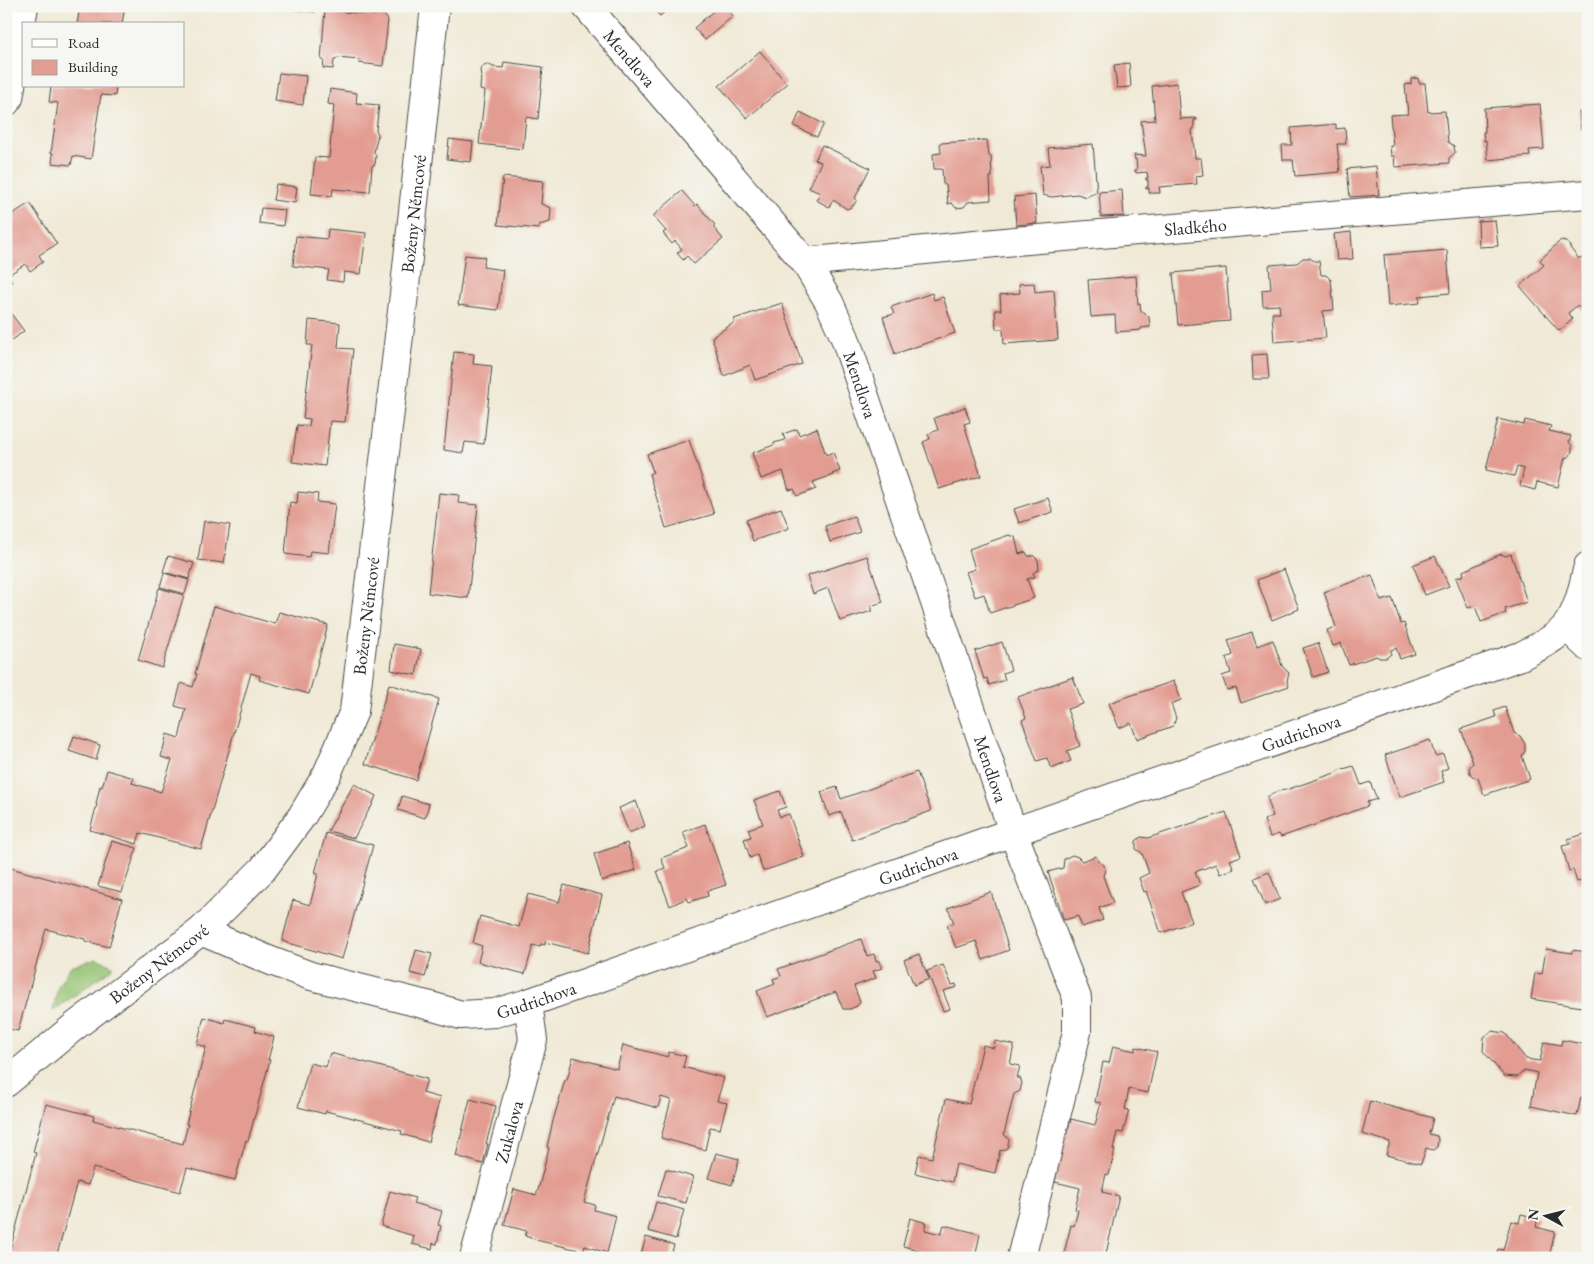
<svg xmlns="http://www.w3.org/2000/svg" width="1594" height="1264" font-family="'EB Garamond',serif">
<rect width="100%" height="100%" fill="#f6f6f2"/>
<filter id="ink" filterUnits="userSpaceOnUse"><feTurbulence type="fractalNoise" baseFrequency=".02" numOctaves="2"/><feDisplacementMap in="SourceGraphic" scale="10" xChannelSelector="R" yChannelSelector="G"/><feConvolveMatrix kernelMatrix="1 2 1 2 8 2 1 2 1" color-interpolation-filters="sRGB"/></filter>
<filter id="wash" filterUnits="userSpaceOnUse"><feTurbulence type="fractalNoise" baseFrequency=".0096" numOctaves="4" result="noise"/><feDisplacementMap in="SourceGraphic" scale="20" xChannelSelector="R" yChannelSelector="G"/><feGaussianBlur stdDeviation="1.12" result="paint"/><feColorMatrix in="noise" values="0 0 0 0 0 0 0 0 0 0 0 0 0 0 0 0 0 1.4 0 .05"/><feComposite in="paint" operator="in"/></filter>
<g filter="url(#wash)">
<rect width="100%" height="100%" fill="#f0e9d5"/>
<path fill="#94c372" stroke="#60774e" d="M97 958 114 967 53 1011 58 986 71 966Z"/>
<g id="blocks">
<path fill="#e39c91" d="M80 6H125L122 24H77Z
M284 6H316L315 12 284 9Z
M652 6H671L660 16Z
M719 6H725L733 16 705 40 694 28Z
M325 10 375 15 377 14 384 15 388 20 383 66 359 63 360 60 337 58 336 60H334L333 69 323 68 324 60H321Z
M760 51 787 84 747 118 719 86Z
M504 62 543 67 538 119 526 117 523 149 479 144 485 91 480 90 481 76 480 70 484 65 488 64 493 67 503 68Z
M1129 63 1131 87 1117 88 1114 65Z
M279 73 306 76 303 105 275 101Z
M1418 78 1419 83H1425L1428 112 1445 111 1448 142 1454 146 1455 153 1449 158V163L1395 167 1394 156H1391L1390 146H1393L1390 115 1408 114 1405 85 1411 84V79Z
M1177 83 1180 119 1196 118 1197 120H1194V129L1192 130 1195 158H1201L1203 175 1196 176 1197 184 1159 187 1160 193H1149V188L1146 189V187H1148V180H1146V178H1148L1147 172 1136 173 1135 170H1137L1136 159 1135 160 1134 155 1146 156 1141 121 1155 120 1152 86Z
M51 86H116L115 96 101 95 91 159 73 156 71 165 52 163 53 153H51L58 103 49 102Z
M330 89 357 93 356 103 379 105 376 130 378 134 374 152 376 156 375 164 372 166 370 192 333 189 332 196 311 194 315 157 329 158 334 105 328 104Z
M1540 104 1544 149 1529 150 1530 156 1488 160 1486 140 1484 141 1483 132H1485L1484 108Z
M800 112 824 124 817 137 794 126Z
M1579 112H1588V130H1581Z
M1336 124V129L1345 128 1346 144H1337L1340 172 1295 176 1293 160H1283L1282 145H1292L1291 128Z
M449 139 473 142 471 162 447 159Z
M987 140 989 156H991L992 177H990L991 200 968 202 964 207 956 208 952 203 948 204 946 184H943L942 169H934L933 154 941 153 940 143Z
M1093 144 1097 192 1086 197 1077 194 1052 197 1043 195 1040 166 1050 165 1048 148Z
M822 145 870 168 855 198 857 200 853 206 847 209 833 200 829 207 816 200 820 193 809 188 821 162 815 160Z
M1376 166 1379 195 1350 197 1347 169Z
M503 177 543 181 541 204 551 208 550 222 539 225V229L498 225Z
M276 184 297 187 295 203 273 200Z
M1122 190 1124 216 1101 217 1099 192Z
M682 191 695 206 697 204 715 225 713 227 723 239 694 264 687 256 683 260 677 253 682 249 675 241 672 244 663 233 666 231 653 216Z
M1035 195 1037 223 1016 225 1014 197Z
M30 203 57 244 39 255 43 262 30 271 25 264 7 276 12 282 6 286V218Z
M261 208 285 210 283 226 259 223Z
M1495 220 1498 246 1479 247 1478 221Z
M328 229 366 233 361 274 344 272 343 282 327 280 329 270 293 266 296 236 327 239Z
M1351 232 1353 259 1337 260 1334 234Z
M1561 240 1568 243 1571 249 1578 258H1586L1588 260V305L1582 310 1578 305 1568 313 1573 319 1559 331 1520 286 1544 265 1540 260Z
M1447 250 1450 293 1419 296 1420 303 1388 306 1384 255Z
M465 255 485 257 483 267 503 270 498 310 458 305Z
M1303 258H1310L1314 261H1319L1321 275H1326L1331 280 1334 310 1323 311 1326 338 1274 342 1272 313H1280L1279 305 1263 306 1262 290 1271 289 1269 265 1297 263Z
M1226 268 1230 321 1178 325 1173 273Z
M1136 276 1138 304 1140 303 1141 312H1144L1149 317 1150 327 1141 328V330L1116 332 1115 315 1091 317 1088 280Z
M1034 283 1035 292 1054 290 1058 340 1004 344 1003 329H996L995 310H1001L1000 295 1020 293 1019 284Z
M932 293 934 300 943 297 955 333 895 354 883 317 894 314 891 307Z
M782 303 802 364 755 380 750 365 724 376 712 337 735 322 734 319Z
M6 307 24 331 6 345Z
M309 320 340 323 338 348 353 349 345 422 330 421 325 466 292 462 297 425 309 426 310 419 303 418 312 345H307Z
M454 352 474 354 473 364 492 366 484 444 465 442 463 453 444 450Z
M1267 354 1269 379H1253L1252 355Z
M965 407 970 422 964 424 981 476 939 489 923 442 930 439 928 434 938 430 934 418Z
M1498 419 1524 425 1525 420 1551 426 1549 431 1571 436 1569 442 1572 446V451L1570 456 1565 458 1558 487 1537 482 1535 490 1520 486 1524 469 1517 467 1514 476 1486 470Z
M817 428 826 455 833 452 840 471 832 474 833 475 813 482 816 489 797 496 794 489 789 490 783 471 761 479 752 453 774 445V443L785 440 783 434 797 429 799 435Z
M689 440 714 514 666 528 649 474 653 472 647 454Z
M298 492 318 494 317 502 335 504 329 553 310 551 309 557 285 554 290 502 297 503Z
M439 493 459 495 458 503 478 505 468 598 428 593Z
M1048 498 1053 512 1019 523 1014 509Z
M781 508 789 528 753 541 746 520Z
M854 516 860 532 830 542 825 526Z
M204 521 230 525 224 563 198 560Z
M1009 535 1015 537 1019 554 1026 552 1028 556H1034L1038 560 1039 569 1033 573 1035 577 1027 579 1034 598 990 613 984 594 975 597 966 572 975 569 969 549Z
M1501 554 1506 556 1511 554 1527 602 1505 609 1506 613 1481 622 1475 606 1468 608 1456 578 1464 575 1463 571Z
M168 556 194 563 189 579 163 572Z
M867 556 883 602 871 606 872 611 840 621 828 588 813 594 807 576Z
M1435 556 1449 586 1425 595 1413 565Z
M1284 569 1299 609 1272 620 1257 580Z
M164 573 189 580 185 594 160 587Z
M1372 575 1381 601 1392 598 1401 624 1404 623 1415 654 1400 659 1396 648 1391 650V654L1386 658H1379L1377 656 1349 665 1341 643 1333 646 1327 630 1336 627 1324 592Z
M159 588 184 595 162 668 138 660Z
M214 606 275 624 279 612 328 625 309 694 259 680 260 676 251 673 201 849 140 833 137 844 90 830 97 804H96L100 786 102 787 107 770 134 778 132 783 161 792 172 760 161 757 167 734 179 738 186 709 175 706 181 683 193 687 197 674H195Z
M1252 632 1257 646 1273 640 1282 666 1289 673 1287 681 1289 686 1241 703 1236 688 1227 690 1222 676 1231 673 1226 658 1233 655 1228 640Z
M1002 642 1011 670 1003 673 1005 680 989 685 987 678 984 679 975 651Z
M1318 643 1328 672 1313 677 1303 648Z
M394 644 421 649 416 675 391 670Z
M1073 677 1083 704 1067 709 1080 746 1067 751 1071 761 1051 769 1047 758 1037 761 1022 720 1026 718 1018 697Z
M1174 681 1181 700 1171 704 1176 718 1173 726 1137 739 1131 723 1119 728 1109 703Z
M389 684 439 699 416 780 365 764Z
M1505 707 1514 733 1520 736 1525 744V751L1522 756 1530 779 1484 795 1478 778 1473 777 1470 773 1469 768 1473 763 1461 729 1496 717 1494 711Z
M74 736 100 745 96 760 69 751Z
M1430 740 1435 756 1443 754 1448 768 1441 771 1444 782 1400 797 1385 755Z
M1354 766 1361 785 1370 782 1377 799 1367 802 1368 806 1281 837 1279 834 1270 837 1264 820 1273 816 1267 797 1278 791 1286 790 1335 773 1339 770Z
M917 772 931 811 852 840 841 812 829 816 821 792 837 787 841 799Z
M354 784 376 796 371 808H370L354 838 328 831Z
M780 791 786 807 777 810 780 817 789 814 804 857 763 871 757 855 750 858 744 839 751 837 748 829 763 824 754 800Z
M402 796 429 804 425 818 398 810Z
M636 801 645 826 629 833 619 808Z
M1226 812 1241 856 1230 860 1234 869 1220 874 1216 864 1195 872 1200 885 1181 892 1192 922 1161 933 1146 891 1144 892 1139 878 1149 873 1142 853 1136 849V841L1141 837 1148 838Z
M705 824 726 885 707 891 708 896 689 902 687 898 670 906 657 871 665 868 661 858 689 848 683 832Z
M326 833 373 845 342 959 282 941 293 900 310 905 318 874 315 873Z
M1588 833V879L1577 882 1573 870 1569 871 1562 846 1570 844 1568 839Z
M112 841 137 848 122 892 98 886Z
M627 843 636 870 602 881 594 854Z
M1072 855 1078 857 1082 861 1096 856 1098 861 1104 865 1105 870 1103 876 1113 903 1099 908 1103 920 1082 927 1078 916 1064 920 1048 872 1063 868 1064 859Z
M7 867 122 899 109 947 85 941V939L46 929 18 1031 6 1028Z
M1269 872 1280 899 1265 905 1254 878Z
M564 885 602 895 588 953 545 942V945L541 944 540 947 533 945 525 974 478 962 482 946 473 943 480 916 519 927 528 894 559 902Z
M991 892 1009 950 983 960 976 941 956 948 947 925 954 923 948 908Z
M861 939 867 956 874 954 876 961 878 960 882 968 873 971 876 978 854 986 860 1002 857 1006 850 1009H843L836 992 767 1017 757 991 775 984 773 979 781 976 778 969Z
M1546 949 1572 953V950L1588 952V1008L1531 999 1535 973 1542 974Z
M416 950 432 954 425 977 410 973Z
M919 954 929 979 914 985 904 960Z
M943 965 952 985 956 984 957 987 943 991 950 1009 943 1011 927 971Z
M204 1017 224 1023 225 1019 256 1027 255 1031 274 1037 268 1060H270L248 1141 246 1140 235 1180 187 1168 180 1192 93 1168 88 1185 77 1182 56 1258H8L36 1153 33 1152 46 1104 94 1116 93 1120 183 1144 188 1124H186L206 1047 197 1044Z
M1492 1031 1505 1033 1526 1059 1540 1061 1544 1042 1561 1045 1562 1040 1588 1045V1095L1587 1099 1581 1097 1577 1116 1531 1106 1537 1073 1525 1070 1517 1077 1504 1076 1483 1051 1484 1037Z
M995 1041 1014 1045 1010 1064 1020 1066 1017 1078H1020L1022 1083 1020 1091 1014 1094 1004 1134 1009 1140 1007 1148 1002 1151 1000 1150 995 1173 956 1164 952 1182 915 1173 919 1155 932 1158 946 1099 969 1104 983 1045 994 1048Z
M623 1045 668 1057 669 1052 686 1056 683 1067 724 1078 717 1101 727 1103 720 1129 710 1127 705 1150 661 1138 671 1100 661 1097 658 1108 614 1096 584 1202 595 1205 594 1210 616 1216 607 1253 585 1246 583 1251 540 1241 525 1236 527 1231 504 1225 514 1189 536 1195 538 1190 549 1148 547 1147 553 1121 565 1080H567L573 1057 617 1069Z
M1113 1046 1135 1051 1136 1047 1157 1052 1148 1093 1129 1089 1125 1109 1129 1110 1123 1133 1117 1132 1113 1149 1115 1150 1109 1175 1106 1174 1102 1192 1119 1196 1105 1258H1063L1071 1225 1074 1226 1078 1210 1075 1209 1080 1188 1055 1182 1065 1136H1066L1071 1119 1095 1125 1101 1103 1095 1102 1103 1062 1109 1063Z
M330 1053 427 1079 423 1093 440 1098 428 1142 401 1134 402 1131 372 1123 326 1111 325 1114 298 1107 310 1063 326 1067Z
M470 1099 496 1106 486 1144H488L483 1164 456 1156Z
M1370 1101 1433 1118 1429 1134 1437 1136 1438 1140 1437 1147 1433 1150 1426 1148 1421 1164 1386 1155 1390 1142 1362 1134Z
M716 1153 739 1159 732 1185 708 1178Z
M666 1169 693 1177 686 1203 658 1196Z
M390 1191 415 1198 413 1203 442 1211 438 1225 441 1226 437 1244 433 1243 432 1249 412 1244 414 1236 381 1226Z
M656 1202 684 1210 676 1239 648 1231Z
M1521 1214 1538 1218 1536 1227 1555 1232 1550 1253 1553 1258H1495L1498 1249 1503 1250 1511 1221 1519 1223Z
M910 1218 927 1223 925 1230 941 1234 944 1225 980 1234 975 1258H917L919 1250 903 1246Z
M646 1237 674 1245 670 1258H640Z"/>
</g>
</g>
<g filter="url(#ink)">
<use href="#blocks" fill-opacity="0" stroke="#494844" stroke-width="1"/>
<g fill="none" stroke-linecap="round" stroke-linejoin="round">
<g stroke="#494844" stroke-width="30">
<g id="minor">
<path id="s1" d="M586 6 805 262 829 302 845 338 1013 832 1077 998V1032L1021 1258"/>
<path d="M6 102 9 98 24 6"/>
<path id="s2" d="M805 262 1015 241 1588 194"/>
<path d="M1566 626 1588 647"/>
<path id="s3" d="M201 931 271 961 311 976 427 1005 461 1015 495 1013 528 1003 1013 832 1521 656C1536 648 1556 639 1567 625 1579 609 1583 586 1588 566"/>
<path id="s4" d="M6 1083 75 1026 201 931 263 869 302 816 327 774 354 711 405 286 435 6"/>
<path id="s5" d="M474 1258 533 1040 528 1003"/>
</g>
</g>
<use href="#minor" stroke="#fff" stroke-width="28"/>
</g>
</g>
<g text-anchor="middle" dominant-baseline="central" stroke-width="5" stroke-linejoin="round" paint-order="stroke">
<g font-size="18" fill="#2b2b2b" stroke="#f6f6f2">
<text stroke="none"><textPath href="#s1" startOffset="68">Mendlova</textPath></text>
<text stroke="none"><textPath href="#s4" startOffset="1019">Boženy Němcové</textPath></text>
<text stroke="none"><textPath href="#s2" startOffset="392">Sladkého</textPath></text>
<text stroke="none"><textPath href="#s1" startOffset="472">Mendlova</textPath></text>
<text stroke="none"><textPath href="#s4" startOffset="614">Boženy Němcové</textPath></text>
<text stroke="none"><textPath href="#s3" startOffset="1161">Gudrichova</textPath></text>
<text stroke="none"><textPath href="#s1" startOffset="878">Mendlova</textPath></text>
<text stroke="none"><textPath href="#s3" startOffset="756">Gudrichova</textPath></text>
<text stroke="none"><textPath href="#s4" startOffset="194">Boženy Němcové</textPath></text>
<text stroke="none"><textPath href="#s3" startOffset="351">Gudrichova</textPath></text>
<text stroke="none"><textPath href="#s5" startOffset="131">Zukalova</textPath></text>
</g>
</g>
<rect width="1594" height="1264" fill="none" stroke="#f6f6f2" stroke-width="25"/>
<rect x="22" y="22" width="162" height="65" fill="#f6f6f2" stroke="#a5a5a2"/>
<rect x="32" y="39" width="25" height="8" fill="#ffffff" stroke="#a5a5a2"/>
<text x="68" y="48" font-size="15" fill="#2b2b2b">Road</text>
<rect x="32" y="60" width="25" height="15" fill="#e39c91" stroke="#a5a5a2"/>
<text x="68" y="72" font-size="15" fill="#2b2b2b">Building</text>
<g transform="translate(1546 1216) rotate(277)" stroke="#f6f6f2" stroke-width="4" paint-order="stroke">
<path d="M0-4L9 19L0 12L-9 19Z" fill="#2b2b2b"/>
<text y="-8" font-size="14" font-weight="bold" text-anchor="middle" fill="#2b2b2b">N</text>
</g>
</svg>
